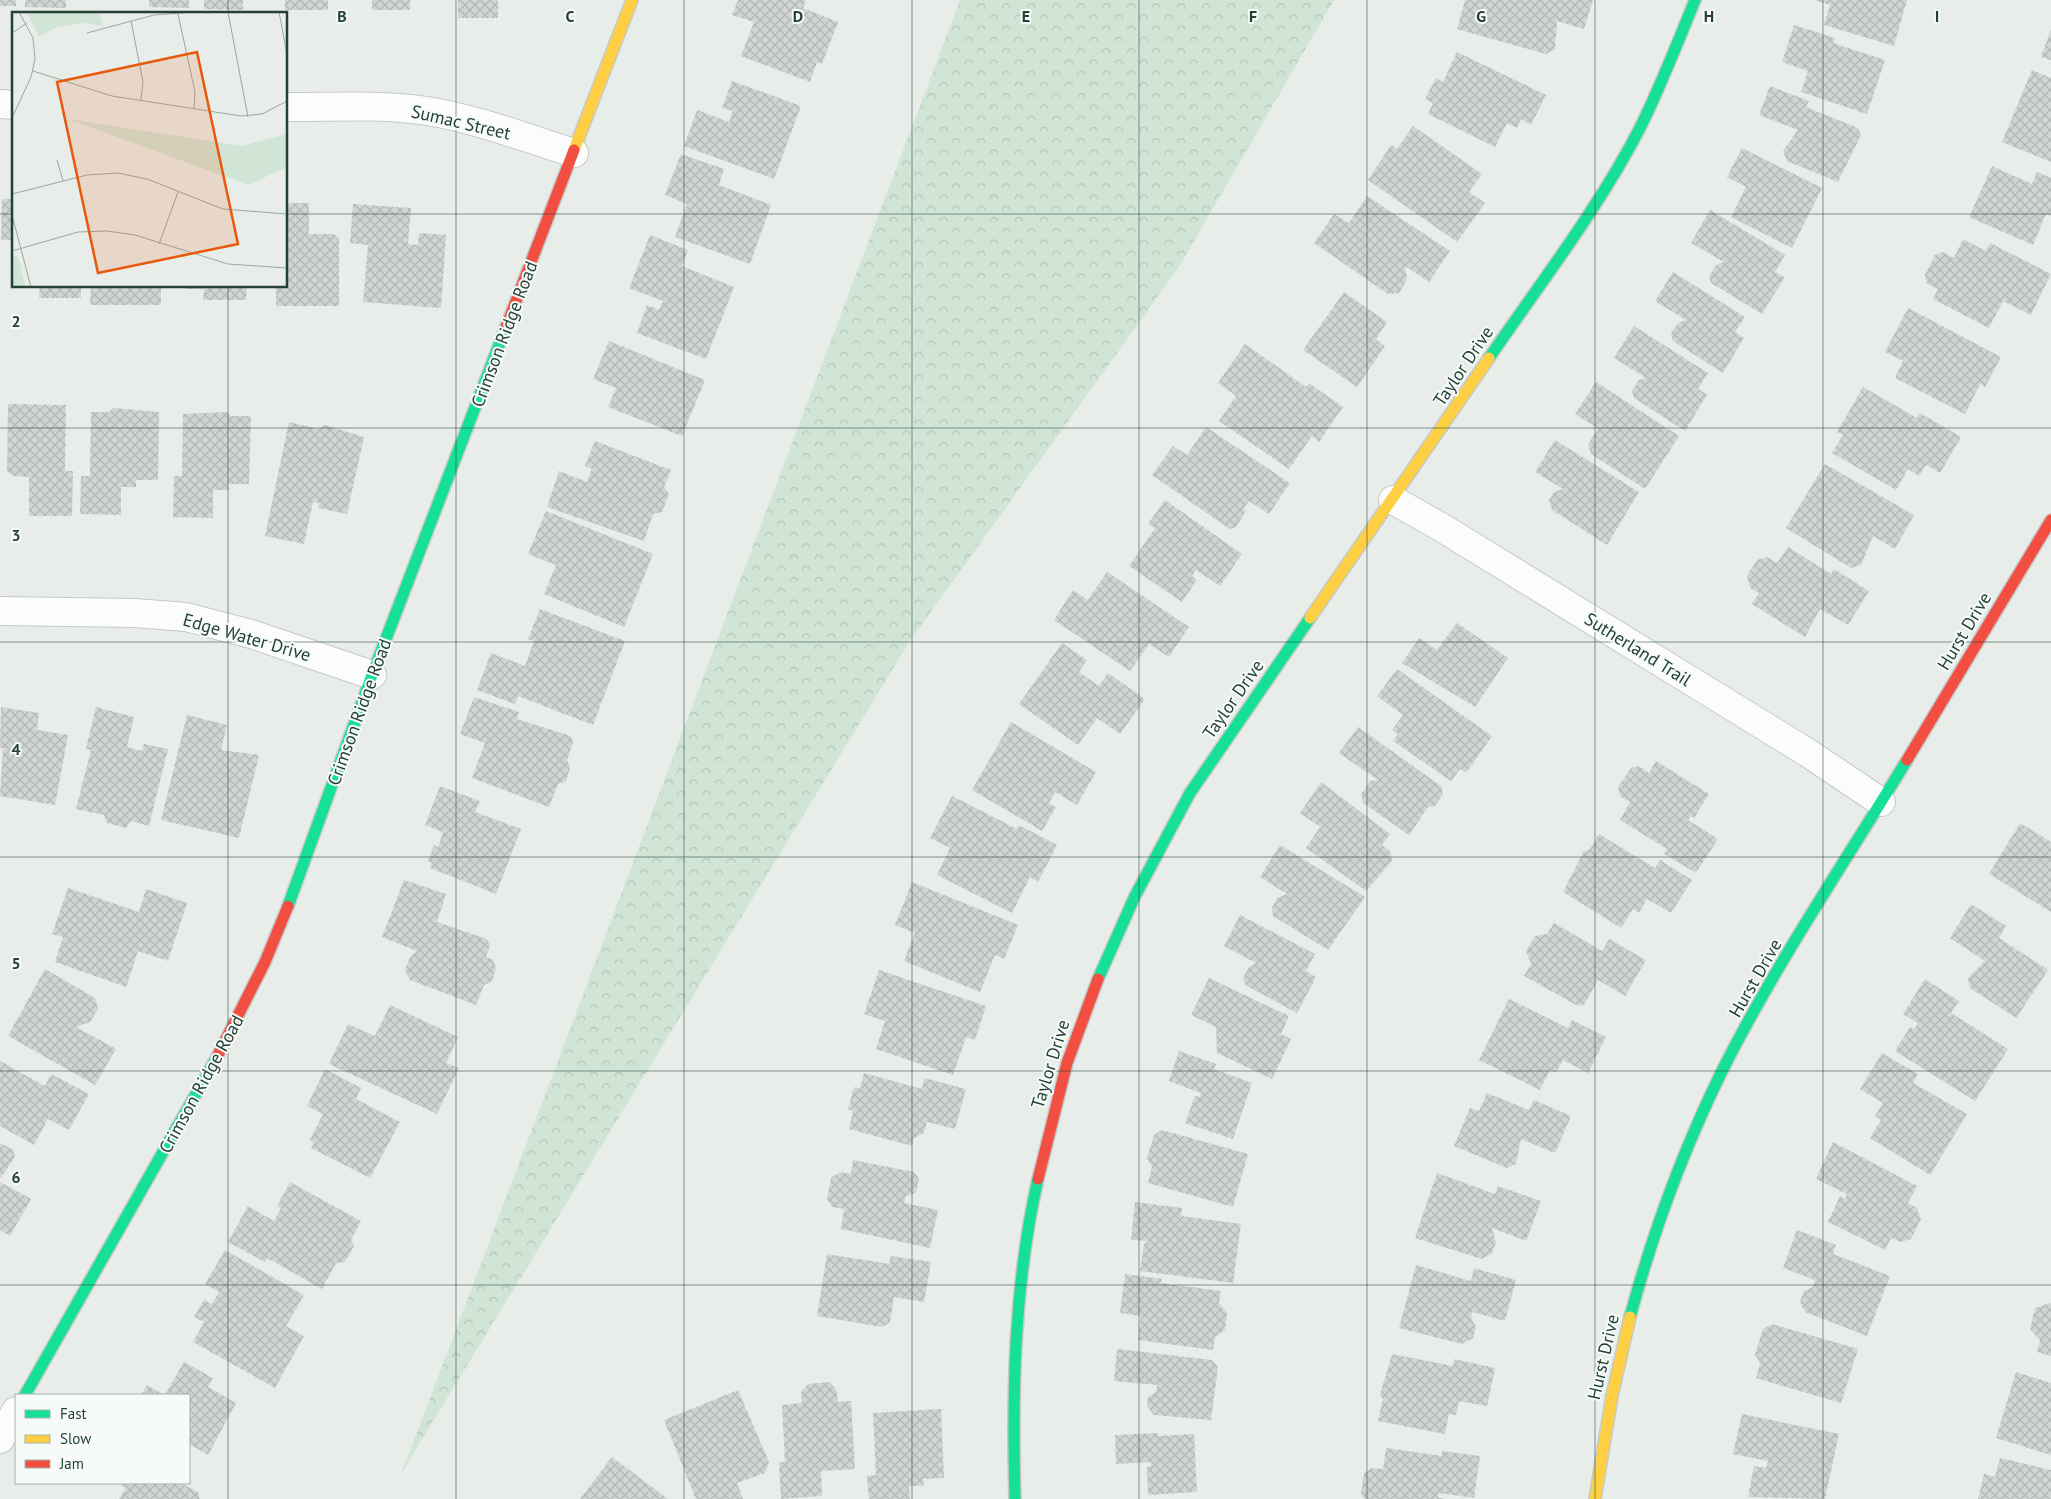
<svg xmlns="http://www.w3.org/2000/svg" width="2051" height="1499" font-family="'PT Sans',sans-serif">
<defs>
<pattern id="forest-crowns" width="20" height="18" patternUnits="userSpaceOnUse" patternTransform="scale(1.25)"><rect width="20" height="18" fill="#d1e5d6"/><path d="M2 6a3 3 0 1 1 6 0M12 15a3 3 0 1 1 6 0" fill="none" stroke="#b3c6b8"/></pattern>
<pattern id="building-cross-hatch" width="8" height="8" patternUnits="userSpaceOnUse" patternTransform="scale(1.25)"><rect width="8" height="8" fill="#d0d5d3"/><path d="M0 0l8 8M0 8l8-8" fill="none" stroke="#b2b8b6"/></pattern>
</defs>
<rect width="100%" height="100%" fill="#e8edea"/>
<path fill="url(#forest-crowns)" d="M960 0H1334L1179 267 910 641 402 1472Z"/>
<path fill="url(#building-cross-hatch)" d="M0 0H16V6H0Z
M25 0H66V8L25 7Z
M149 0H189V8L149 7Z
M204 0H243V10L204 9Z
M285 0H328V10H285Z
M372 0H410V10H372Z
M458 0H498V18H458Z
M738 0H806L803 8 838 22 822 64 817 62 810 82 741 56 754 22 732 15Z
M1465 0H1593L1584 29 1557 21 1555 49 1546 54 1457 29Z
M1814 0H1907L1894 46 1824 25 1830 5Z
M1794 25 1835 38 1833 43 1885 60 1867 114 1801 92 1808 71 1782 62Z
M2051 29V60L2041 57Z
M1457 52 1546 95 1531 125 1521 119 1517 128 1507 123 1495 147 1428 114 1433 103 1425 99 1436 78 1443 82Z
M2032 70 2051 78V162L2002 142Z
M732 81 801 106 774 179 684 146 697 110 729 122 733 111 722 108Z
M1770 86 1809 101 1806 107 1858 128 1861 135 1838 182 1787 161 1783 151 1798 130 1759 115Z
M1413 126 1482 174 1469 192 1485 203 1457 242 1368 180 1391 145 1397 149Z
M1742 148 1822 188 1792 248 1731 217 1746 187 1727 177Z
M681 154 724 169 719 185 771 205 750 264 675 237 687 204 665 195Z
M1992 166 2032 184 2037 172 2051 178V216L2046 214 2033 245 1969 217Z
M1367 196 1450 251 1429 282 1405 266 1407 280 1399 293 1388 294 1314 243 1334 214 1349 223Z
M2 199H14V240H1Z
M286 203H309V234H334L339 239V306H276V286H286Z
M353 204 411 208 408 244 418 245 419 233 446 235 441 308 363 302 368 245 350 243Z
M1710 210 1785 255 1775 272 1785 277 1762 314 1711 283 1709 276 1716 265 1724 262 1691 243Z
M650 235 688 250 682 266 734 287 706 359 637 333 647 305 659 310 663 301 629 288Z
M1963 239 1986 251 1990 243 2051 274 2031 315 2003 301 1989 328 1933 299 1938 289 1927 284 1925 275 1935 255 1943 252 1954 258Z
M1673 272 1745 317 1735 332 1744 338 1723 373 1673 341 1671 333 1678 323 1686 320 1655 301Z
M40 286H81V298H39Z
M91 286H161V305H90Z
M185 286H247L246 300H203L204 289H185Z
M1344 292 1387 322 1376 339 1385 346 1357 387 1303 350Z
M1908 308 2001 357 1985 387 1980 384 1965 414 1895 378 1903 361 1885 352Z
M1634 326 1708 373 1698 389 1707 395 1685 431 1634 398 1632 391 1639 380 1646 378 1614 358Z
M609 341 705 380 682 436 608 407 616 388 593 379Z
M1245 344 1306 387 1309 383 1343 407 1319 442 1312 436 1289 469 1219 421 1236 396 1218 383Z
M1596 382 1679 436 1645 489 1591 454 1588 444 1598 429 1575 414Z
M1863 387 1917 418 1920 413 1961 437 1940 473 1926 465 1919 476 1908 469 1896 490 1832 453 1843 435 1837 432Z
M8 404 66 405 65 471H73L72 516H29V477L13 476 7 471Z
M113 408 159 412 158 480H136V487H121V515L80 514 81 476H90L91 412H109Z
M227 412 231 416H251L249 484H228L229 490H213V518L173 517 174 476H182L183 414Z
M289 422 319 429 325 425 364 437 347 514 318 508 319 503 313 502 304 544 265 536Z
M1206 427 1290 483 1269 514 1249 501 1243 509 1246 511 1236 527 1230 529 1152 475 1173 446 1187 455Z
M1555 440 1639 492 1607 545 1552 510 1549 500 1554 492 1563 489 1535 472Z
M595 441 671 470 664 487 669 494 662 512 653 514 644 541 547 507 559 471 587 482 592 469 585 466Z
M1825 464 1914 515 1895 549 1873 536 1861 565 1851 568 1786 528Z
M1165 500 1242 554 1220 586 1196 570 1192 576 1197 580 1182 602 1129 566 1155 528 1148 524Z
M546 511 653 554 624 627 544 594 556 565 528 554Z
M1788 547 1831 574 1834 569 1869 591 1848 625 1820 609 1805 637 1752 604 1759 593 1750 588 1747 576 1757 560 1767 557 1777 563Z
M1107 572 1189 627 1169 657 1149 644 1130 671 1054 620 1073 590 1088 600Z
M540 609 625 641 593 725 518 696 515 704 477 690 491 653 525 666 534 641 528 639Z
M1457 623 1508 658 1475 707 1402 663 1419 638 1437 650Z
M1062 643 1087 660 1079 672 1099 686 1108 673 1145 699 1120 734 1097 718 1078 745 1019 704Z
M1397 669 1492 736 1466 773 1460 769 1451 781 1393 741 1398 734 1392 730 1403 715 1377 696Z
M474 697 519 712 517 719 571 736 573 743 567 760 570 768 566 781 558 784 549 807 472 778 485 743 460 734Z
M1 707 39 713 37 730 68 735 55 805 0 796 3 748H0Z
M96 707 134 717 127 747 142 751 144 744 168 749 149 826 131 821 126 828 107 823 104 815 76 809 91 750 86 749Z
M187 715 227 725 221 750 259 755 239 838 161 820Z
M1011 722 1096 772 1077 805 1055 792 1049 803 1056 807 1042 831 972 790Z
M1358 727 1441 786 1443 794 1435 806 1428 807 1409 835 1363 803 1361 794 1370 781 1378 780 1339 753Z
M1656 761 1709 794 1694 818 1691 816 1688 820 1718 839 1696 873 1664 854 1667 849 1620 820 1630 802 1620 796 1618 787 1631 768 1639 766 1649 773Z
M1321 782 1390 834 1382 845 1390 851 1392 861 1366 891 1306 848 1320 827 1300 813Z
M440 786 480 801 475 812 521 829 496 894 430 868 432 863 428 861 434 845 438 847 443 832 425 825Z
M952 796 1017 829 1019 825 1057 845 1038 882 1030 877 1012 913 937 875 950 848 930 838Z
M2020 823 2051 842V912L1989 874Z
M1599 834 1655 868 1660 860 1692 880 1671 913 1647 899 1639 913 1633 909 1621 928 1563 892 1584 851 1589 850Z
M1280 845 1365 897 1328 950 1273 916 1272 908 1277 898 1287 894 1260 877Z
M404 880 446 894 437 922 487 939 490 945 486 957 493 960 496 968 492 981 484 985 476 1005 410 980 405 970 410 957 417 951 382 937Z
M912 882 1018 925 1004 959 995 955 980 992 904 961 915 933 895 925Z
M68 888 139 912 146 889 187 903 168 961 138 951 126 987 55 962 63 937 52 934Z
M1971 904 2006 926 1999 938 2048 970 2016 1018 1970 988 1968 978 1985 961 1950 938Z
M1240 915 1315 954 1306 971 1316 977 1297 1013 1245 985 1243 978 1249 967 1256 963 1224 946Z
M1554 923 1602 951 1609 939 1646 960 1625 996 1598 980 1584 1005 1578 1006 1524 976 1531 964 1526 951 1535 936 1547 934Z
M45 969 95 998 98 1009 90 1022 76 1027 116 1049 95 1085 8 1036Z
M879 970 986 1006 975 1040 966 1037 953 1075 876 1049 885 1021 864 1014Z
M1209 978 1289 1016 1281 1034 1291 1039 1272 1079 1217 1053 1216 1027 1191 1015Z
M1925 979 1959 1001 1951 1013 2008 1049 1975 1101 1895 1051 1910 1027 1914 1029 1918 1023 1903 1014Z
M1509 999 1568 1028 1572 1020 1606 1037 1588 1073 1563 1060 1556 1073 1550 1070 1540 1090 1479 1060Z
M390 1005 458 1037 446 1063 459 1068 437 1114 329 1064 348 1024 375 1036Z
M1179 1051 1216 1064 1214 1069 1252 1083 1233 1139 1185 1123 1195 1096 1200 1097 1201 1093 1169 1081Z
M1882 1053 1918 1074 1913 1083 1967 1114 1930 1175 1870 1138 1881 1120 1875 1116 1883 1103 1860 1089Z
M0 1061 45 1086 51 1074 89 1094 69 1130 48 1119 34 1145 0 1126Z
M325 1069 361 1088 356 1099 400 1122 370 1178 311 1148 314 1143 310 1140 323 1114 307 1106Z
M864 1073 922 1089 924 1078 966 1089 955 1129 927 1122 924 1133 914 1138 912 1146 849 1129 853 1111 848 1109 854 1087 860 1089Z
M1487 1093 1529 1110 1534 1100 1571 1116 1555 1153 1521 1139 1516 1164 1507 1168 1454 1146 1470 1108 1479 1111Z
M1162 1130 1248 1154 1233 1207 1148 1183 1152 1167 1147 1158 1154 1135Z
M1833 1142 1917 1186 1908 1203 1917 1208 1921 1219 1911 1239 1901 1242 1891 1238 1885 1250 1828 1222 1840 1196 1845 1199 1847 1194 1816 1179Z
M0 1143 13 1150 15 1157 0 1179Z
M853 1160 914 1172 919 1179 916 1193 906 1196 904 1203 938 1210 930 1248 841 1229 844 1209 832 1207 827 1199 831 1178 840 1172 851 1174Z
M1437 1173 1495 1194 1498 1186 1541 1201 1526 1241 1492 1228 1496 1242 1492 1253 1482 1259 1415 1238Z
M0 1182 31 1199 10 1236 0 1230Z
M290 1182 361 1221 351 1240 354 1246 345 1262 336 1263 322 1289 267 1258 265 1262 228 1242 248 1206 274 1221 281 1208 277 1206Z
M1135 1202 1182 1208 1181 1216 1241 1224 1233 1283 1140 1271 1144 1244 1149 1241 1131 1240Z
M1797 1230 1836 1245 1833 1254 1890 1276 1867 1336 1805 1312 1800 1302 1804 1291 1813 1287 1815 1280 1783 1268Z
M225 1250 304 1295 286 1326 304 1336 275 1388 193 1342 204 1322 194 1317 204 1300 212 1304 219 1292 205 1284Z
M827 1254 889 1264 891 1256 931 1262 924 1302 894 1297 890 1322 882 1327 817 1316Z
M1416 1265 1471 1281 1474 1268 1516 1280 1505 1321 1472 1312 1471 1318 1476 1327 1473 1338 1462 1344 1399 1328Z
M1125 1274 1162 1279 1161 1283 1221 1291 1219 1303 1227 1313 1225 1330 1215 1337 1213 1350 1138 1340 1141 1316 1120 1313Z
M2051 1303V1356L2037 1352 2040 1340 2030 1329 2035 1308Z
M1772 1324 1858 1349 1841 1403 1756 1378 1760 1363 1755 1354 1763 1329Z
M1117 1349 1212 1360 1218 1367 1211 1420 1154 1415 1147 1406 1148 1397 1156 1392 1157 1385 1114 1381Z
M1392 1354 1453 1366 1454 1359 1495 1368 1487 1406 1459 1401 1456 1415 1449 1414 1445 1434 1378 1421 1383 1399 1380 1395Z
M184 1362 213 1378 208 1387 236 1403 208 1455 189 1444V1395H165Z
M2016 1372 2051 1383V1455L1996 1438Z
M830 1382 837 1391 838 1402 851 1401 855 1469 821 1471 822 1496 781 1499 779 1462H785L782 1405 802 1403 801 1392 808 1384Z
M147 1385 165 1395H141Z
M738 1390 769 1462 765 1473 737 1483 743 1499H696L664 1420Z
M941 1409 944 1478 923 1479 924 1486H909L910 1499H869L867 1476 876 1475 873 1413Z
M1742 1414 1839 1434 1825 1499 1748 1497 1754 1466 1766 1468 1768 1461 1733 1454Z
M1158 1433V1436L1194 1434 1197 1492 1148 1495 1147 1467 1151 1466V1462L1116 1464 1115 1435Z
M1386 1448 1442 1456V1451L1480 1456 1474 1498 1439 1493 1438 1497 1444 1499H1365L1361 1494 1364 1473 1372 1468 1383 1469Z
M612 1457 668 1499H580Z
M2000 1458 2051 1470V1499H1978L1984 1474 1995 1477Z
M117 1483H180L198 1492 200 1499H119L126 1488Z"/>
<g fill="none" stroke-linecap="round" stroke-linejoin="round">
<g stroke="#c5cac7" stroke-width="30">
<path id="street" d="M0 104 14 105
M286 107C333 107 381 104 427 111 477 119 526 138 574 153
M1393 500 1441 527 1808 753 1881 802
M0 611 135 613 186 617 251 634 372 675
M0 1439 16 1411"/>
</g>
<g stroke="#c3cac7" stroke-width="14">
<path id="fast" d="M1489 358C1541 282 1599 208 1641 126 1661 85 1678 42 1695 0
M288 906 372 675 506 327
M1098 979 1135 896 1190 793 1310 618
M1630 1317C1653 1232 1684 1148 1723 1069 1777 962 1845 862 1907 760
M25 1395 217 1057
M1015 1499C1012 1392 1014 1284 1038 1179"/>
</g>
<g stroke="#c3cac7" stroke-width="14">
<path id="slow" d="M574 150 632 0
M1310 618 1489 358
M1595 1499 1612 1396 1630 1317"/>
</g>
<g stroke="#c3cac7" stroke-width="14">
<path id="jam" d="M506 327 574 150
M1907 760 2051 520
M217 1057 265 962 288 906
M1038 1179 1067 1063 1098 979"/>
</g>
<use href="#street" stroke="#fcfcfc" stroke-width="28"/>
<use href="#fast" stroke="#16e098" stroke-width="11"/>
<use href="#slow" stroke="#ffcf43" stroke-width="11"/>
<use href="#jam" stroke="#f24e42" stroke-width="11"/>
</g>
<path fill="none" stroke="#244137" stroke-width="1" stroke-opacity="0.55" d="M228 0V14M456 0V1499M684 0V1499M912 0V1499M1139 0V1499M1367 0V1499M1595 0V1499M1823 0V1499M0 214H14M286 214H2051M228 286V1499M0 428H2051M0 642H2051M0 857H2051M0 1071H2051M0 1285H2051"/>
<g text-anchor="middle" dominant-baseline="central" stroke-width="4" stroke-linejoin="round" paint-order="stroke">
<g font-size="18" fill="#244137" stroke="#f6fbf8">
<text transform="translate(461 122) rotate(13)">Sumac Street</text>
<text transform="translate(504 334) rotate(-69)">Crimson Ridge Road</text>
<text transform="translate(1463 366) rotate(-56)">Taylor Drive</text>
<text transform="translate(1964 631) rotate(-59)">Hurst Drive</text>
<text transform="translate(247 637) rotate(16)">Edge Water Drive</text>
<text transform="translate(1638 649) rotate(32)">Sutherland Trail</text>
<text transform="translate(1233 699) rotate(-55)">Taylor Drive</text>
<text transform="translate(359 712) rotate(-70)">Crimson Ridge Road</text>
<text transform="translate(1755 978) rotate(-60)">Hurst Drive</text>
<text transform="translate(1050 1064) rotate(-73)">Taylor Drive</text>
<text transform="translate(201 1084) rotate(-61)">Crimson Ridge Road</text>
<text transform="translate(1603 1357) rotate(-77)">Hurst Drive</text>
</g>
</g>
<g transform="translate(12 12)">
<rect width="275" height="275" fill="#e8edea"/>
<path d="M14 0H87L91 14 70 11 43 16 27 25ZM6 244 11 265 14 275H0V245Z" fill="#d1e5d6"/>
<path d="M20 0H58L57 9 31 19ZM56 107 230 134 275 122V155L236 173Z" fill="#d1e5d6"/>
<path fill="none" stroke="#9aa8a2" stroke-width="1" d="M216 0 236 105M267 0 275 42M166 2 183 80 182 97M119 9 131 70 129 88M0 21 15 11M75 21 142 3 182 0M21 59 100 84 229 104 250 102 275 89M0 106 19 65 23 47 21 26 7 0M45 148 51 169M0 182 75 163 106 161 135 167 211 197 275 202M0 203 19 275M147 232 166 180M0 239 66 220 95 219 123 223 216 252 275 256M72 275H102"/>
<path fill="#e8590c" fill-opacity="0.15" stroke="#e8590c" stroke-width="2.5" d="M185 40 226 232 86 261 45 70Z"/>
<rect width="275" height="275" fill="none" stroke="#244137" stroke-width="2.5"/>
</g>
<g font-size="16" text-anchor="middle" font-weight="bold" fill="#244137" stroke="#f6fbf8" stroke-width="4" stroke-linejoin="round" paint-order="stroke">
<text x="342" y="22">B</text>
<text x="570" y="22">C</text>
<text x="798" y="22">D</text>
<text x="1026" y="22">E</text>
<text x="1253" y="22">F</text>
<text x="1481" y="22">G</text>
<text x="1709" y="22">H</text>
<text x="1937" y="22">I</text>
<text x="16" y="327">2</text>
<text x="16" y="541">3</text>
<text x="16" y="755">4</text>
<text x="16" y="969">5</text>
<text x="16" y="1183">6</text>
</g>
<rect x="15" y="1394" width="175" height="90" fill="#f6fbf8" stroke="#a2b1ab"/>
<rect x="25" y="1410" width="25" height="8" fill="#16e098" stroke="#a2b1ab"/>
<text x="60" y="1419" font-size="15" fill="#244137">Fast</text>
<rect x="25" y="1435" width="25" height="8" fill="#ffcf43" stroke="#a2b1ab"/>
<text x="60" y="1444" font-size="15" fill="#244137">Slow</text>
<rect x="25" y="1460" width="25" height="8" fill="#f24e42" stroke="#a2b1ab"/>
<text x="60" y="1469" font-size="15" fill="#244137">Jam</text>
</svg>
